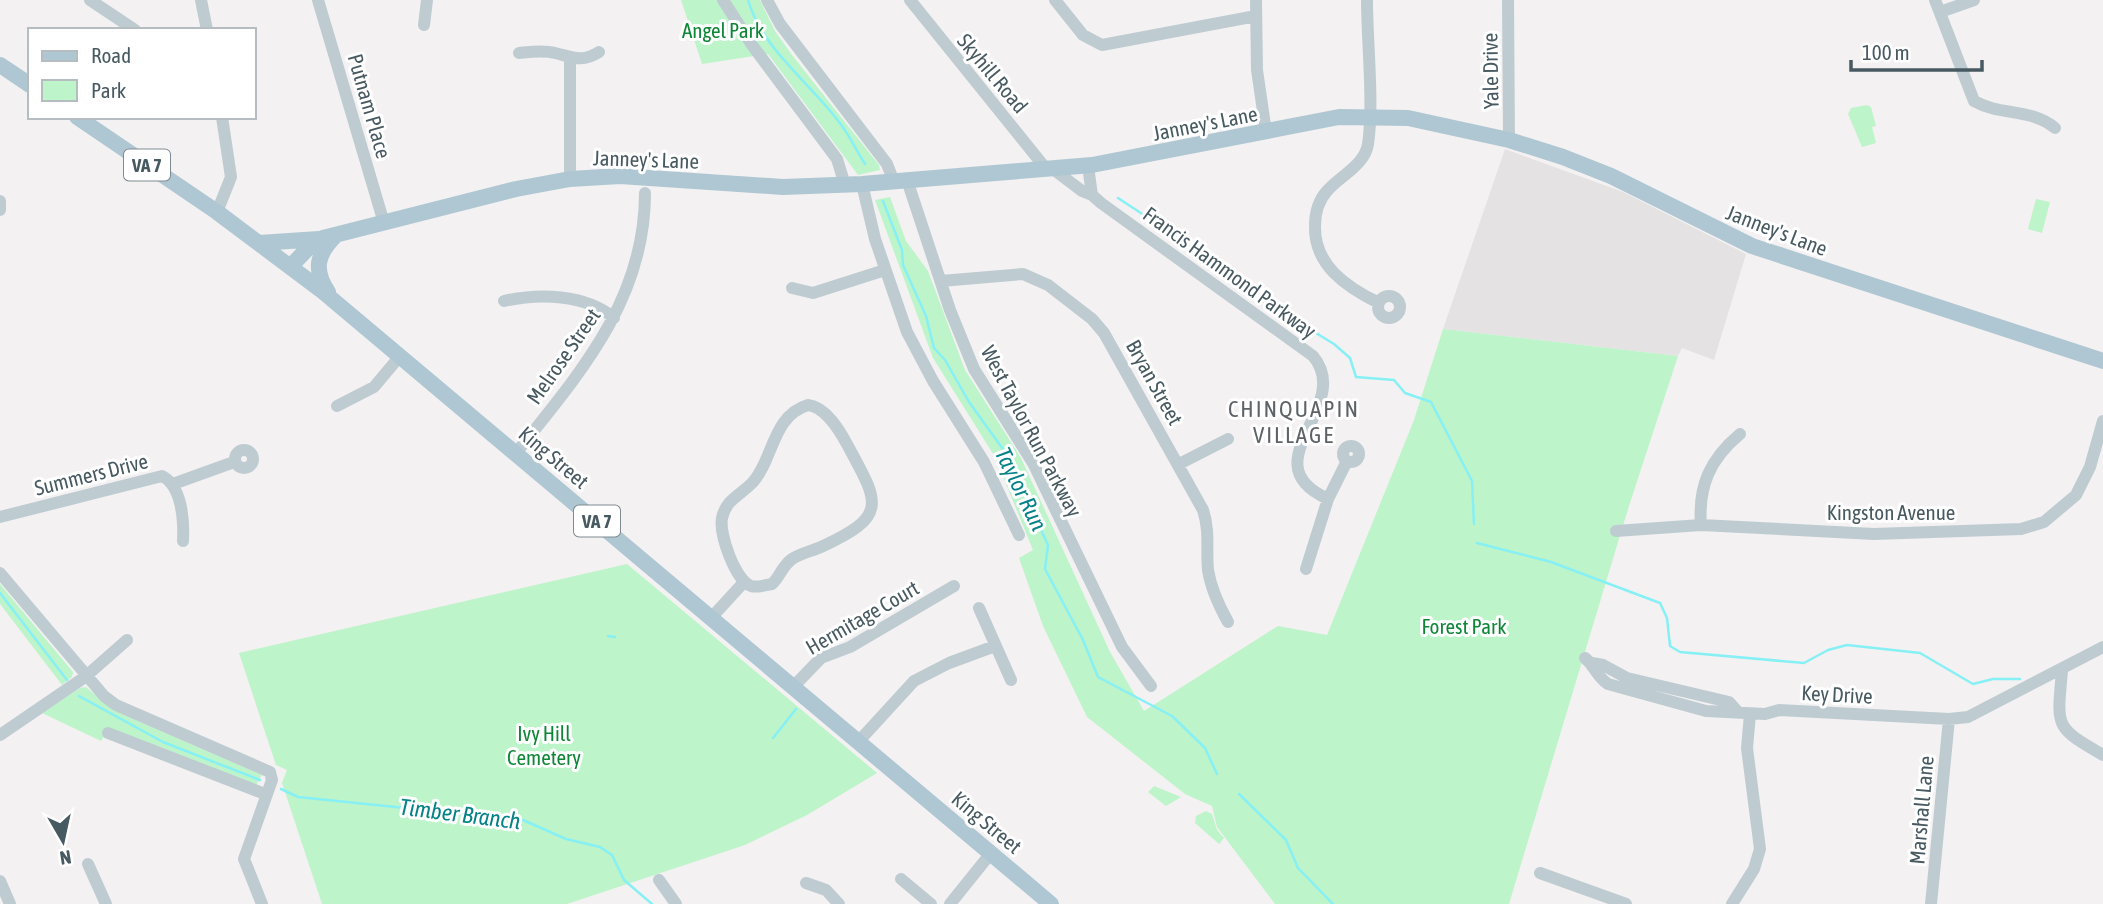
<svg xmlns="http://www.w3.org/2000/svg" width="2103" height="904" font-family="'Asap Condensed',sans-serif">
<rect width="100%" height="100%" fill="#f4f1f2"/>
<path fill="#e5e2e4" d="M1505 149 1623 192 1746 254 1714 360 1682 348 1678 356 1443 329Z"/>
<path fill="#bdf4ca" d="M681 0H760L775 31 792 55 879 165 880 170 858 175 768 54 702 64Z
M1867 105 1871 107 1876 126 1872 127 1876 143 1862 147 1848 114 1851 108Z
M890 197 906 241 928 271 965 370 1021 458 1110 652 1144 711 1278 626 1327 635 1414 420 1443 329 1678 356 1628 509 1509 904H1275L1217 827 1212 806 1185 794 1087 717 1043 626 1019 558 1033 550 995 457 933 358 875 200Z
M2036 199 2050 202 2042 233 2028 229Z
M627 564 877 773 807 815 745 845 567 904H322L282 783 287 770 276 765 239 653Z
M0 584 73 672 72 677 62 685 0 604Z
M86 687 113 710 262 775 256 785 109 728 101 741 42 713 80 688Z
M1154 786 1181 797 1166 806 1148 792Z
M1206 811 1212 814 1217 830 1224 838 1219 844 1195 823 1196 816Z"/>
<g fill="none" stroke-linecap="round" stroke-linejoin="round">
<path stroke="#86f0f5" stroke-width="2.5" d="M748 0C763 51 813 85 842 126 851 138 857 152 865 164
M1118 198 1188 244 1214 271 1334 344 1350 358 1356 377 1394 380 1405 393 1431 402 1472 481 1474 524
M883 201 902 250 903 265 926 316 934 348 945 360 969 402 1005 452 1048 545 1045 569 1083 640 1098 677 1172 716 1205 748 1217 774
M1477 543 1551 562 1660 603 1667 618 1670 646 1680 652 1804 663 1828 650 1847 645 1920 653 1973 684 1993 679H2020
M0 593 67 680
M608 636 615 637
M79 696 163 742 260 780
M773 738 796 709
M281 789 298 797 523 820 566 839 600 847 612 855 624 880 652 904
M1239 794 1286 840 1298 868 1333 904"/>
<path stroke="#beccd2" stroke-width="12" d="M90 0 135 30
M201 0 207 30
M318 0 384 223
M723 0 752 45 837 159 845 185
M767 0 780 24 887 164 894 182
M910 0 1047 170
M1055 0 1083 35 1102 45 1256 16
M1256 0 1257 70 1266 132
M1367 0C1367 42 1374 104 1368 144 1365 165 1340 176 1327 191 1318 201 1315 213 1315 226 1314 265 1346 287 1379 303
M1508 0 1509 140
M1935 0 1974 101C2000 116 2031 108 2055 128
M1940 12 1974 0
M424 25 427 0
M519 53C530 52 543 50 555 53 572 57 582 63 599 52
M1088 166 1092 195 1101 203 1313 356C1355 406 1248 463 1328 499
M1053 169 1082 191 1092 195
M570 179V59
M907 180 950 310 974 369 1033 463 1122 647 1151 686
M862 184 875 239 907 332 933 381 984 462 1019 535
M0 201V210
M217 212 231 177 222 117
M941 281 1023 274 1048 285 1092 319 1104 333 1203 510C1210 531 1206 550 1208 570 1211 589 1219 606 1228 622
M792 288 813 293 885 270
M1378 307a11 11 0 1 1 22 0a11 11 0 1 1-22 0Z
M504 301C539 293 585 294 614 318
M808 405C826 407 840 431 848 446 879 503 889 516 821 547 812 551 801 553 792 559 782 566 780 577 772 584 765 585 757 588 751 586 735 580 719 534 722 518 726 499 741 495 753 482 774 458 772 416 808 405Z
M337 406 374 387 400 356
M1343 454a8 8 0 1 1 16 0a8 8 0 1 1-16 0Z
M235 459a9 9 0 1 1 18 0a9 9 0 1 1-18 0Z
M516 453C580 373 645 300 645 193
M1179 464 1228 439
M173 484 234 462
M0 517 162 476C182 486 184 520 183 541
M1701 525C1698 486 1710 459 1740 434
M1616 531 1701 525 1874 534 2021 529 2044 522 2076 495 2090 467 2103 421
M1306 569 1328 499 1347 461
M0 573 104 696 116 705 270 772 272 780 244 859 262 904
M979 608 1011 680
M712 617 744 582
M1585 658C1596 667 1595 675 1608 684L1706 711 1765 714 1779 710 1949 719 1968 717 2103 647
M1592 663 1603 665 1627 678 1729 702 1737 711
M2062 671C2057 727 2054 727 2103 755
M794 686 821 658 850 647 954 586
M108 733 265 794
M0 735 85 677 127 640
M859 741 914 681 949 663 995 646
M88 864 106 904
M1540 873 1626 904
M901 879 931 904
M659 880 676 904
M0 881 10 904
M806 883 826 890 839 904
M950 904 991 853
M1732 904 1754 869 1760 849 1747 748 1750 714
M1931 904 1949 719"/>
<path stroke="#afc7d2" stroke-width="16" d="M0 65 30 85
M77 117 217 212 321 290 1051 904
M259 243 319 239
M291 266 312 244 323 238 516 189 570 179 620 176 783 187 862 184 1092 165 1339 117 1408 118 1509 140 1563 157 1611 176 1752 246 2103 361
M328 292C313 270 317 254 335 236"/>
</g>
<g text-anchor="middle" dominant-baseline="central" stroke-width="6" stroke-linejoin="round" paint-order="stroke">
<g fill="#fff" stroke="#7e8b90" stroke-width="2">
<rect x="124" y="149.5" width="46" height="31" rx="5"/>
<rect x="574" y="505.5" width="46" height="31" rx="5"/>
</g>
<g font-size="19" font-weight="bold" fill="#475961">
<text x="147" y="165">VA 7</text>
<text x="597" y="521">VA 7</text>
</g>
<g font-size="21" fill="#0e8637" stroke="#fff">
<text x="723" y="30">Angel Park</text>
<text x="1464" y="626">Forest Park</text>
<text x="544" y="733">Ivy Hill<tspan x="544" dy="24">Cemetery</tspan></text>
</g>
<g font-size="21" fill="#475961" stroke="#fff">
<text transform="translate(1490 71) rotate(-91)">Yale Drive</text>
<text transform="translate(993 73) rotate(50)">Skyhill Road</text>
<text transform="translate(370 106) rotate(74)">Putnam Place</text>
<text transform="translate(1205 123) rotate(-11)">Janney's Lane</text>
<text transform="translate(646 159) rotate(2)">Janney's Lane</text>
<text transform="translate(1777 230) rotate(21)">Janney's Lane</text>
<text transform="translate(1230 272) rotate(36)">Francis Hammond Parkway</text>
<text transform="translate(563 356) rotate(-55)">Melrose Street</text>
<text transform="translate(1155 382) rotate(61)">Bryan Street</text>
<text transform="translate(1032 431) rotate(62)">West Taylor Run Parkway</text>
<text transform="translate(554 457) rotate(40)">King Street</text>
<text transform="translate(91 474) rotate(-14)">Summers Drive</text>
<text x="1891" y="512">Kingston Avenue</text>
<text transform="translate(862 617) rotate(-30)">Hermitage Court</text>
<text transform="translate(1837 694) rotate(3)">Key Drive</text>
<text transform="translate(1921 810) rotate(-85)">Marshall Lane</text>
<text transform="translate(987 822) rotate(40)">King Street</text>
</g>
<g font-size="23" letter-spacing="2" fill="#5d6367" stroke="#fff">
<text x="1294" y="409">CHINQUAPIN<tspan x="1294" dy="26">VILLAGE</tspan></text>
</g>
<g font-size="23" font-style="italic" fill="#058288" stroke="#fff">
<text transform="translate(1021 489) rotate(64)">Taylor Run</text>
<text transform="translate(460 814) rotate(7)">Timber Branch</text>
</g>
</g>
<rect x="28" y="28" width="228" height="91" fill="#ffffff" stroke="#b5bdc0" stroke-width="2"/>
<rect x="42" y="51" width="35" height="10" fill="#afc7d2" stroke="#b5bdc0" stroke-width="2"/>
<text x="91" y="63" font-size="21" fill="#475961">Road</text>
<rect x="42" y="80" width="35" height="21" fill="#bdf4ca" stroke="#b5bdc0" stroke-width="2"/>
<text x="91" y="98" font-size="21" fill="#475961">Park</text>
<g transform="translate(63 841) rotate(171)" stroke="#ffffff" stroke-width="5" paint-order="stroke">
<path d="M0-5L12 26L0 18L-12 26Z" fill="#475961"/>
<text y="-10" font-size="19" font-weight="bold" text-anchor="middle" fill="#475961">N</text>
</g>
<path d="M1851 60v10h131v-10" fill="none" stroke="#475961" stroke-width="3.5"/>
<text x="1862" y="60" font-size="21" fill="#475961" stroke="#ffffff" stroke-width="5" paint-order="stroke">100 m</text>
</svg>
